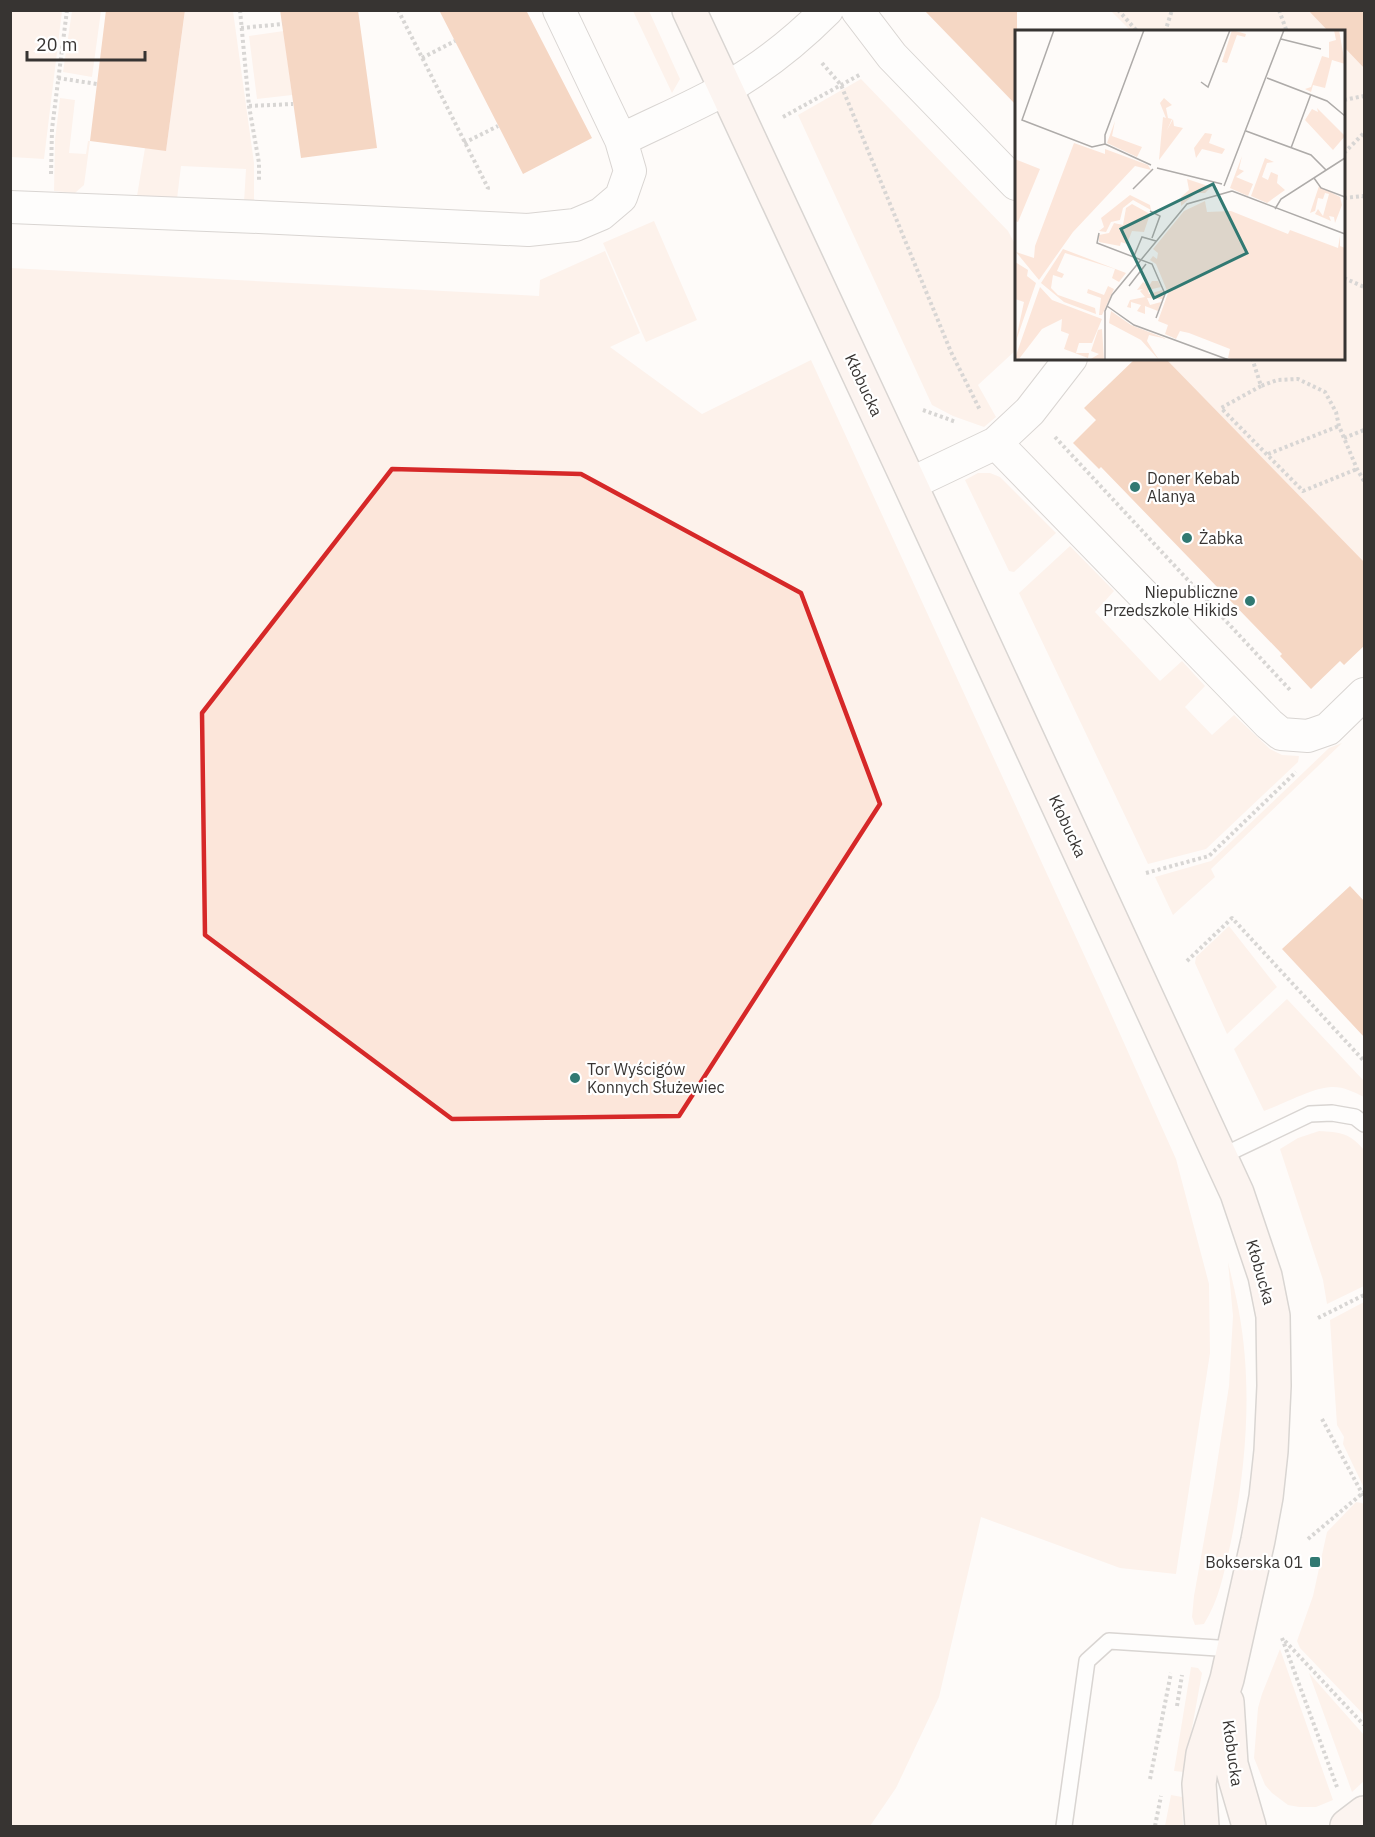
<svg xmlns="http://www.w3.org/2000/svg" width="1375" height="1837" font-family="'IBM Plex Sans',sans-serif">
<rect width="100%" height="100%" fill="#fefbf9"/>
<path fill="#fce6da" d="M10 11H62L44 159 11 157Z
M72 11H101L92 77 63 72Z
M185 11H233L254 163V202H244L246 169 181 166 177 199 137 196 145 148 166 150Z
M633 11H649L680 79 672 93Z
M1111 11H1364V563L1165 359 1344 358V32L1131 31Z
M284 31 292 95 257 99 249 36Z
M861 79 1008 231 1016 246V350L978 385 996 417 984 427 953 416 932 405 798 115Z
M60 98 75 100 69 153 86 154 88 141H90L84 185 75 193 54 191 55 140Z
M654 221 697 320 646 342 603 243Z
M605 251 640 333 610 347 702 414 811 360 1103 996 1176 1159 1209 1284 1210 1353 1176 1574 1120 1568 981 1517 939 1697 896 1788 870 1826H11V268L539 296 540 280Z
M978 473H990L1000 477 1056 533 1014 572 1009 571 965 480Z
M1070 546 1114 591 1095 612 1160 681 1182 661 1205 686 1185 707 1212 735 1234 715 1270 749 1282 755 1299 756 1298 762 1206 849 1148 864 1019 593Z
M1342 743 1211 869 1215 877 1173 915 1155 877 1211 861 1329 748Z
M1229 926 1277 987 1227 1034 1195 963 1196 957Z
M1287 999 1364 1081V1097C1354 1092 1344 1087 1333 1087 1316 1086 1281 1105 1264 1111L1234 1049Z
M1319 1131C1340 1132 1350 1133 1364 1150V1286L1327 1304 1323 1280 1280 1149 1298 1138Z
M1228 1262C1232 1279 1236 1295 1239 1312 1253 1388 1246 1471 1230 1546 1224 1573 1219 1600 1204 1624L1195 1625 1192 1617 1194 1596 1213 1490 1229 1386 1233 1316Z
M1364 1302V1488L1343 1444 1344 1437 1337 1425 1330 1320Z
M1356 1502 1362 1503 1364 1505V1715L1300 1648 1297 1641 1313 1596 1327 1532Z
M1280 1649 1333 1800 1316 1807H1299L1288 1805 1272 1793 1265 1785 1254 1758 1258 1708 1262 1694Z
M1191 1667 1198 1668 1202 1673 1184 1772 1174 1771Z
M1309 1673 1364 1735V1781L1352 1792Z
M1171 1795 1182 1797 1183 1826H1165Z"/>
<path fill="#ecaa84" d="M106 10H185L166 151 90 141Z
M280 10H358L377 148 301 158Z
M439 10H526L592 138 523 174Z
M924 10H1017V106Z
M1308 10H1365V69L1344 47V32H1329Z
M1136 358H1165L1365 563V645L1344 665 1340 661 1311 689 1280 656 1282 654 1101 467 1099 469 1073 443 1096 420 1084 408Z
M1350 886 1365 902V1038L1282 949Z"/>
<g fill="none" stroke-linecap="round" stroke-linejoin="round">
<g stroke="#ada6a2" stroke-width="18">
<path id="lane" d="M1220 1157 1310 1114 1332 1113 1355 1117 1364 1124
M1064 1826 1087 1661 1109 1641 1233 1649"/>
</g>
<g stroke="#ada6a2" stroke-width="34">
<path id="street" d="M559 10 621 140
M857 10 892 56 1016 184
M10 207 259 217 528 230 575 225 601 214 621 197 630 171 621 140C655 123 691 108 725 89 762 68 797 40 827 10
M996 443 1269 724 1281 734 1308 736 1328 729 1364 694
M910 484 996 443 1030 411 1071 358"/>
</g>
<g stroke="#ada6a2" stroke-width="36">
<path id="secondary" d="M689 10 910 484 1237 1193 1265 1276 1273 1316 1274 1386 1271 1451 1266 1497 1258 1540 1227 1679 1203 1754 1199 1784 1202 1826
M1227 1702 1231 1764 1249 1826
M1347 1826 1364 1813"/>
</g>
<path stroke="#aba8a6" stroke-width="4" stroke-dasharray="3 3" stroke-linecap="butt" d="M240 10 249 106 259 163V182
M398 10 488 188 487 191
M1118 10 1138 32
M1279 10 1287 32
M241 28 283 24
M1165 32 1172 10
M422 58 455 41
M822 63 841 85 951 352 980 410
M58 78 97 84
M1344 100 1364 96
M249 106 293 104
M783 117 861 74
M464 143 498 126
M1344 153 1364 133
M51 174 52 129 67 10
M1344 198 1363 196 1364 198
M1344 278 1364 287
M1252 358 1261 386 1277 380 1298 379 1325 392 1336 412 1339 426 1357 469 1364 481
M1261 386 1221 408 1303 491 1357 469
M923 410 956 422
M1055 437 1291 691
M1344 438 1364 430
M1268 454 1339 426
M1146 873 1209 856 1296 772
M1187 961 1232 918 1364 1061
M1318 1318 1364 1295
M1322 1419 1364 1497
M1308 1539 1364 1492
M1282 1638 1337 1787
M1285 1641 1364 1725
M1177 1706 1182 1675
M1150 1779 1171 1673
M1155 1826 1161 1796"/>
<use href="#lane" stroke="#fff" stroke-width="15"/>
<use href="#street" stroke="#fff" stroke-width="32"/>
<use href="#secondary" stroke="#fbece4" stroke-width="33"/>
</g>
<path d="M0 0H1375V1837H0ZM392 469 581 474 801 593 880 804 679 1116 452 1119 205 935 202 713Z" fill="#fefbf9" fill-opacity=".55" fill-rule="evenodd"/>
<path fill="none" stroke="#d62828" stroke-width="4.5" stroke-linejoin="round" d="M392 469 581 474 801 593 880 804 679 1116 452 1119 205 935 202 713Z"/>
<g fill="#317972" stroke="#fff" stroke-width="2">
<circle cx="1135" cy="487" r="6"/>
<circle cx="1187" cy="538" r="6"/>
<circle cx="1250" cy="601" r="6"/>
<circle cx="575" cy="1078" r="6"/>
<rect x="1309" y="1556" width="12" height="12" rx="3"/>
</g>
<g text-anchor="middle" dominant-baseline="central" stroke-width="4.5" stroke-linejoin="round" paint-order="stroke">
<g font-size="16" fill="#373432" stroke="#fff">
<text transform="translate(864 385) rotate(65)">Kłobucka</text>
<text transform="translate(1068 826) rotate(65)">Kłobucka</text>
<text transform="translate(1261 1272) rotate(74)">Kłobucka</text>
<text transform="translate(1233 1753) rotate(82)">Kłobucka</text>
</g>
<g font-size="16" fill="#373432" stroke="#fff" text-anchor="start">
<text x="1147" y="478">Doner Kebab<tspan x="1147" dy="18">Alanya</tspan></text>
<text x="1199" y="538">Żabka</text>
<text x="1238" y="592" text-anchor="end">Niepubliczne<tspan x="1238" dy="18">Przedszkole Hikids</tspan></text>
<text x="587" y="1069">Tor Wyścigów<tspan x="587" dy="18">Konnych Służewiec</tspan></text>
<text x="1303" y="1562" text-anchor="end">Bokserska 01</text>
</g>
</g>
<g transform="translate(1015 30)">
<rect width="330" height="330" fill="#fefbf9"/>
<path d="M217 0 231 4 230 7 222 5 212 33 207 32ZM319 0H324L330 34 317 30 310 58 298 55 296 62 290 59 296 57 307 26 314 28V12L321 10ZM149 68 157 75 151 78 153 88 157 89 152 100 158 89 159 96 168 98 144 130 148 87 151 88 145 73ZM302 78 330 106 318 120 290 90 297 79 303 82ZM100 91 97 106 127 117 122 127 92 113ZM190 103 197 104 194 113 210 119 207 124 187 119 181 128 179 118ZM59 113 90 124V119L133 135 136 140 120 136 58 202 24 250 1 222 19 228 20 216ZM227 126 224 139 229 141 221 147 238 154 233 166 215 158ZM250 128 259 132 252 133 247 147 253 150 256 142 263 145 262 153 270 160 252 173 236 166ZM0 129 25 139 3 192 0 191ZM172 149 196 157 190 163H181L166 176V167L174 160ZM304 156 325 167 327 175 320 193 319 187 314 186 316 191 300 184 303 179 308 186 314 164 310 163 308 169 303 168 300 181 295 183ZM115 165 135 175 136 180 118 170 108 178 105 190 96 192 91 202 84 201 89 197 86 188ZM190 171 192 182 216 181 273 204 275 200 323 218 325 206V216L330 218V330H219L213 328 215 319 174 303 165 301 161 309 150 304 153 295 143 291 153 263 141 234 135 230 138 226 142 229 143 223 138 219 169 181ZM117 174 135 184 129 202 117 201 112 214 106 212 105 216 84 212V205L94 203 99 193 108 195 111 178ZM48 219 111 243 104 252 97 248 100 239 50 223 42 241 49 244 47 248 38 245 36 258 43 265 80 278 81 284 49 272 26 253ZM0 232 13 240 12 246 21 253 0 314 9 272 0 269ZM137 251H143L146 257 133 260 134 264 147 260 149 263 148 269 132 268 135 275 146 272 143 281 130 276V284L122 281 126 275 116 272V278L112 277 115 270 130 267 125 261 128 259 122 260 128 252 134 256ZM93 256 99 259 87 285H84L86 268 72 263 73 259 89 265ZM25 257 37 270 87 289 77 313H64L61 323H74L73 328 49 319 54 304 46 301 47 289 27 299 4 329 0 328ZM96 281 116 295 152 309 134 305 132 311 144 330 126 310 94 293ZM87 299 89 330H74L84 324 76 321 83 300Z" fill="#fce6da"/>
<path fill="none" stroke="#aeaba9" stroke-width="1.5" d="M39 0 7 90 77 117 90 114M266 9 306 19M252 48 312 71 330 86M186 52 193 57 215 0M231 101 296 125 311 140M90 114V105L129 0M90 114 136 135M276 118 296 64M142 138 207 154M299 148 306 158 330 167M209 156 269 0M118 159 138 139M217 161 330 204M260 179 266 169 330 128M135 181 145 186 137 208M84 203 82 213 137 234 150 264 141 288M119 226 127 207 141 211M114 256 131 234M92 276 119 295 214 330M90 330V281L97 265 172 174 217 161"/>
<path fill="#317972" fill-opacity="0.15" stroke="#317972" stroke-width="3" d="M198 154 232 223 139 268 106 199Z"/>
<rect width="330" height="330" fill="none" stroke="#373432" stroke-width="3"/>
</g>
<rect width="1375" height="1837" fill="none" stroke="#373432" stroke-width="24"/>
<path d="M27 51v9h118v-9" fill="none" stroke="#373432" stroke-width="3"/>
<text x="36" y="51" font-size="18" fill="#373432" stroke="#ffffff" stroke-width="4.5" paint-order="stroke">20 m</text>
</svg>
